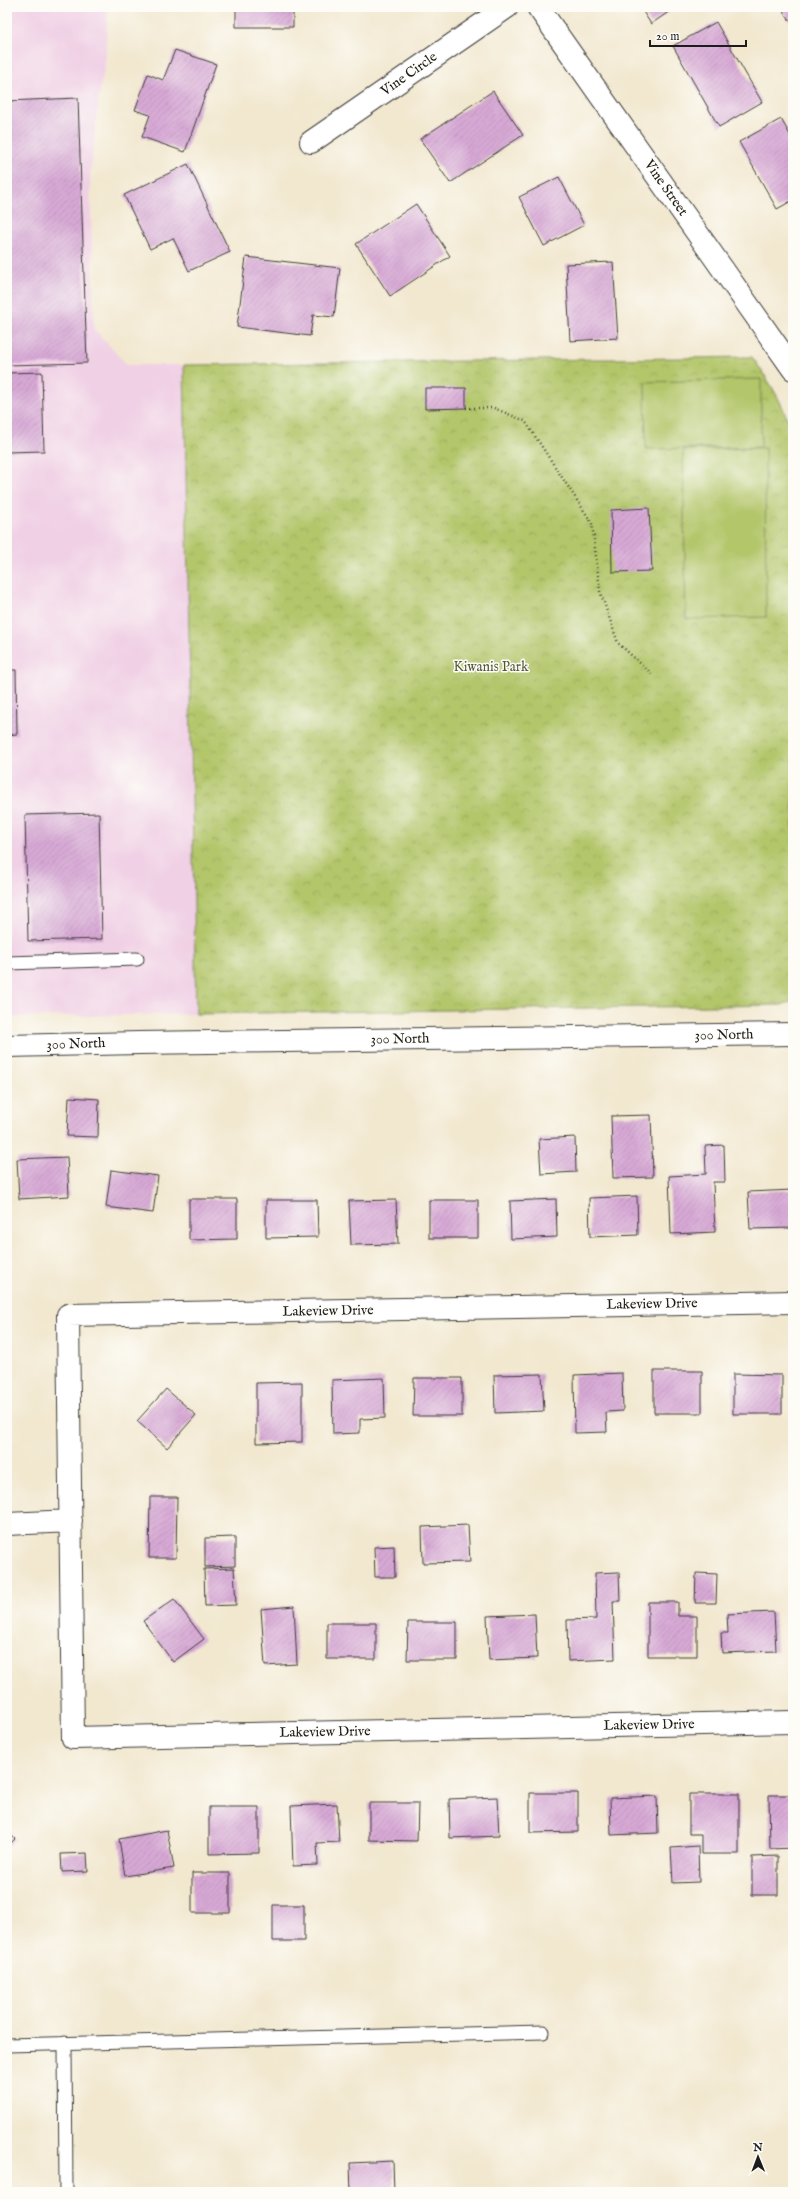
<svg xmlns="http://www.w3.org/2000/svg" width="800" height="2199" font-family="'IM FELL English',serif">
<defs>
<pattern id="park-crowns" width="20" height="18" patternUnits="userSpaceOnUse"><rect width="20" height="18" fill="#b3c66a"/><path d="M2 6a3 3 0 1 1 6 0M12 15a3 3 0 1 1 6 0" fill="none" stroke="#99aa5b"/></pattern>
<pattern id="building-hatch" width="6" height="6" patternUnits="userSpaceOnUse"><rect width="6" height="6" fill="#d7a8d5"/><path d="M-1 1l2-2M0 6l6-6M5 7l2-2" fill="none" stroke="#b890b6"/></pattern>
</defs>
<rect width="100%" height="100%" fill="#fdfcf7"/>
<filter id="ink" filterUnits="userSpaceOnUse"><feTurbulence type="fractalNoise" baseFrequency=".025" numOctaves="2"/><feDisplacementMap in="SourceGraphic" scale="8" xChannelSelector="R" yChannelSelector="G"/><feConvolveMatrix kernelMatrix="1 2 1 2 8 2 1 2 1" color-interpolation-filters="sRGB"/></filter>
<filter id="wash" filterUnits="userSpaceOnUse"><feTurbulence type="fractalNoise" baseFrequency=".012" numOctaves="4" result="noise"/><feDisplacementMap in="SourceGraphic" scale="16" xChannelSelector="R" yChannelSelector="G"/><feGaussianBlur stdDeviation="0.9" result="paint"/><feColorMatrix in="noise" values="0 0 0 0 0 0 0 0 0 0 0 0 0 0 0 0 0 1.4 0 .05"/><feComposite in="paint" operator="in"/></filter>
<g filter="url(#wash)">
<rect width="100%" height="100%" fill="#f2e8d0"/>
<path fill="#f0d0e5" d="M7 7H108L105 66 100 88 90 175 94 329 127 365H184L196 1014 7 1017Z"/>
<path fill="url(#park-crowns)" stroke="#687143" d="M752 357C770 382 789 411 793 443V1001L781 1005 196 1014 184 365Z"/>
<path fill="#b3c66a" stroke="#687143" d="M761 379V447L646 449 645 382Z
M765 448 766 617 686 619 683 450Z"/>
<g id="blocks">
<path fill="url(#building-hatch)" d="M236 7H293V27H236Z
M640 7H676L651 24Z
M790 7H793V25L783 11Z
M716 22 762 102 719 127 673 46Z
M175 50 216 64 185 152 142 137 150 115 135 110 148 74 163 80Z
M493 91 523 135 450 183 420 139Z
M78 98 87 363 7 365V101Z
M781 119 793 140V200L777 209 739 142Z
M188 164 230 252 189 271 173 238 150 249 124 195Z
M559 177 584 225 544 246 519 197Z
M416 204 450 256 390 296 356 244Z
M246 257 340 268 334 317 313 315 310 336 237 327Z
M613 262 618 338 570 341 566 264Z
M42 372 44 451 7 452V373Z
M425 388H466V408L425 409Z
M649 508 652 571 612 572 611 510Z
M7 670H16L17 734 7 735Z
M99 813 102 939 28 941 25 815Z
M69 1097 99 1099 98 1137 67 1136Z
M651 1115 653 1177 613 1178 611 1116Z
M575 1137 576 1172 541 1174 539 1139Z
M724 1145 725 1182H713L715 1232 671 1234 669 1176 706 1174 705 1146Z
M67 1157 69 1196 19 1199 17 1159Z
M111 1170 158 1176 153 1213 106 1207Z
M793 1190V1228L750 1229 748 1192Z
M637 1196 638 1235 590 1237 589 1198Z
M189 1199H237V1239L189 1240Z
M556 1199 557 1237 511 1239 510 1201Z
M266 1200H317L318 1237 266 1238Z
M396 1200 398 1244 351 1245 349 1201Z
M429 1200H478V1238H429Z
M654 1371H702V1413H654Z
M622 1373 623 1411 606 1412 607 1432 575 1433 574 1375Z
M542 1374 544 1411 495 1413 494 1375Z
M733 1374 782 1375V1414H733Z
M384 1378 385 1418 360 1419V1433L333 1434 332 1380Z
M414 1378H462V1416H413Z
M302 1382V1442L256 1443V1383Z
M166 1389 196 1415 167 1448 137 1421Z
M150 1497H177L176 1558H149Z
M468 1525 470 1562 423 1563 422 1527Z
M235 1537V1566L205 1567V1538Z
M394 1546 395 1577H375L374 1547Z
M234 1568 236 1605 205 1606 204 1569Z
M619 1572 620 1601H613L615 1659 568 1661 567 1620 596 1619 595 1573Z
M696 1573 717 1574 716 1603H695Z
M174 1599 204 1639 173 1662 143 1621Z
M648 1602H678V1616H697V1656H648Z
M294 1606 297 1664 265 1666 261 1609Z
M774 1612 776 1651 722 1653 721 1633H728L727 1614Z
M535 1614 537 1658 489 1660 487 1616Z
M408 1622H457V1660H407Z
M327 1623H376V1659H327Z
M530 1793H578V1832L530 1833Z
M689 1794H739V1854H701V1834H689Z
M769 1795H793V1848L770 1849Z
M657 1796 658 1833 611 1835 610 1798Z
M497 1797 499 1836 450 1838 449 1799Z
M369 1803H418L417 1841 369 1840Z
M337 1804 339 1842 317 1843 318 1865 293 1866 291 1806Z
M209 1807H259V1853L209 1854Z
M167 1830 174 1868 125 1876 119 1839Z
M7 1831 15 1839 7 1847Z
M698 1846 699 1882 673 1883 671 1848Z
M87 1853 88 1871 62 1872 61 1854Z
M778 1856V1895H752V1857Z
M192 1873H230V1913H192Z
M273 1905H304V1941H273Z
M393 2161 394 2192H351L350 2163Z"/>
</g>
</g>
<g filter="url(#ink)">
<use href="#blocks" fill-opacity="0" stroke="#3c3b37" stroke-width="1"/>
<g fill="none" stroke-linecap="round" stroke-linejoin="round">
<g stroke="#3c3b37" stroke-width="15">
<path id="service" d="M7 963 137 959
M65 2043 66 2192
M7 2045 543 2032"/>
</g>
<g stroke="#3c3b37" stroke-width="24">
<path id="minor" d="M538 7 793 369
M311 142 507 7
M7 1046 139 1043 793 1034
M793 1302 68 1315 73 1738 793 1722
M7 1524 71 1521"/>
</g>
<path stroke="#3c3b37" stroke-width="2.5" stroke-dasharray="1 3" stroke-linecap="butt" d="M466 408H494L525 421 592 523 600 591 618 643 654 676"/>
<use href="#service" stroke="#fff" stroke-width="13"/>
<use href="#minor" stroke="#fff" stroke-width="22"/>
</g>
</g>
<g text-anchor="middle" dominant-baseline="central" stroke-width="3" stroke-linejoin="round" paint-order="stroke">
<g font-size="14" fill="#1c1c1c" stroke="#fdfcf7">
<text transform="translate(409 74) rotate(-35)">Vine Circle</text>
<text transform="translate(666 188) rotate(55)">Vine Street</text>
<text transform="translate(724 1035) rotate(-1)">300 North</text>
<text transform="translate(400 1039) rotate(-1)">300 North</text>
<text transform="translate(76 1044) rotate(-2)">300 North</text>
<text transform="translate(652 1304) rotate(-1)">Lakeview Drive</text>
<text transform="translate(328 1311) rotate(-1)">Lakeview Drive</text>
<text transform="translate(649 1725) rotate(-1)">Lakeview Drive</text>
<text transform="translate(325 1732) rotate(-1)">Lakeview Drive</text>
</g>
<g font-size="14" fill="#515837" stroke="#fdfcf7">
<text x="491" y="667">Kiwanis Park</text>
</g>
</g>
<rect width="800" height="2199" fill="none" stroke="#fdfcf7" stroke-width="24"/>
<g transform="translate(758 2157) rotate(359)" stroke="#fdfcf7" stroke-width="3" paint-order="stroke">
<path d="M0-3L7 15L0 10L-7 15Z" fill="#1c1c1c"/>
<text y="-6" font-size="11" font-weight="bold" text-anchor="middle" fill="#1c1c1c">N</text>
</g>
<path d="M650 40v6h96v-6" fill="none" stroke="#1c1c1c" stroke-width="2"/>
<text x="656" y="40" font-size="12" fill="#1c1c1c" stroke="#fdfcf7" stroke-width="3" paint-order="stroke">20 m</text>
</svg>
